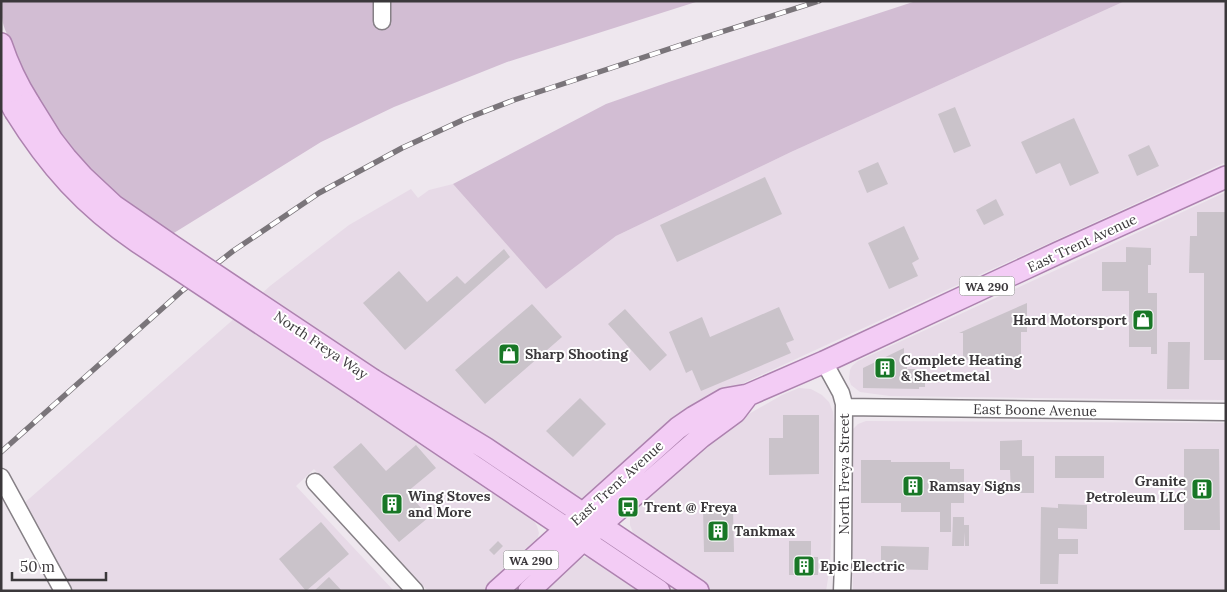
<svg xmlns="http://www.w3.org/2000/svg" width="1227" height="592" font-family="Lora,serif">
<rect width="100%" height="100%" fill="#eee7ee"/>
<path fill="#e7dae7" d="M1125 1H1226V162L726 391 590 497 580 500 259 296 270 286 349 225 411 189 418 198 429 190 453 184 546 289 616 236 791 152Z
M1226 192V400L1118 399 890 396 860 392 851 385 849 379 850 370 852 366 858 361Z
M236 317 532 518 537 526 539 533 537 541 534 546 487 591H428L314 469 296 486 394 591H71L22 505Z
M799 388 811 389 822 395 829 402 833 412 834 425 831 544 830 566 826 591H710L642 543 634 535 630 525V517L631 511 728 426 782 395Z
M866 421 1226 423V591H853L851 436 853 429 858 424Z
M582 557 595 558 643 591H540L575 560Z"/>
<path fill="#d2bdd3" d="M1 1H699L507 62 394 107 321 142 169 236 91 175 58 134 31 87 10 39C2 27 1 15 1 1Z
M916 1H1125L791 152 616 236 546 289 453 184 606 104 669 82Z"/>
<path fill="#cac3ca" d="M955 107 971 146 954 153 938 114Z
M1074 118 1099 173 1070 186 1060 163 1036 174 1021 142Z
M1149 145 1159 166 1137 176 1128 155Z
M878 162 888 184 867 193 858 171Z
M765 177 782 214 677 262 660 225Z
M996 199 1004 215 984 225 976 210Z
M1197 212H1226V360H1204V273H1189L1190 236H1197Z
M904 226 919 259 912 263 918 276 889 289 868 243Z
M1126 247 1151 248V265H1148V293H1157V354H1151V347H1129V291H1102V262H1126Z
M504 249 510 257 405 350 363 303 399 271 427 302 457 276 465 284Z
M1027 303V332H1021V360H963V333H959Z
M532 304 562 337 485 404 455 370Z
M779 307 794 340 786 343 791 353 701 391 692 370 686 373 669 332 702 317 710 337Z
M625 309 667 355 650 371 608 324Z
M1168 342H1190L1189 389H1167Z
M904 348V366H907V369H925V387H919V389L863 388V368Z
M580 398 606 424 573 457 546 431Z
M783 415H819V474L769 475V438H783Z
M1022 440V456H1034V493H1011L1010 470H1000V441Z
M361 443 386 471 416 445 436 468 407 492 429 517 399 542 333 467Z
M1184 449H1219L1220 530H1184Z
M1055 456H1104V478H1055Z
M861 460H891V462H950V469H964V503H951V532H940V512H901V503H861Z
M1058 504 1087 505V529L1058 528V539H1078V554H1059L1058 584H1040L1041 507 1058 508Z
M703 509H733L734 552H704Z
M953 517H964V525H969V546H965L964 532V546H952Z
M321 522 349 554 306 591 279 559Z
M498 541 503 546 494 555 489 550Z
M789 541H811V557H818V575H789Z
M881 546 929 547 928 570 881 569Z
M329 577 342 591H314Z"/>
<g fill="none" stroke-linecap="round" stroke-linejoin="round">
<g stroke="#868086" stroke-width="19">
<path id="minor" d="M382 21V1
M824 362 841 393 844 404 843 565 842 591
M844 407 1226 412
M1 477 63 591
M315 482 415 591"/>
</g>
<g stroke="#ad82af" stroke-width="24">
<path id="major" d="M1 44C8 65 17 84 29 103
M1 86 15 111
M373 380 485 448 698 591
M365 393 659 591
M497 591 678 428 694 417 725 399 748 395 824 362 1058 253 1226 177
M529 591 583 540 701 437 735 412 748 395"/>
</g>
<use href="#minor" stroke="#fff" stroke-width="16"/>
<use href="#major" stroke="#f3ccf5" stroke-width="21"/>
<g stroke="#7a757a" stroke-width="5.5">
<path id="rail" d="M1 452 183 290 233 251 319 193 402 148 465 119 514 100 699 39 819 1"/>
</g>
<use href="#rail" stroke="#fff" stroke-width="4" stroke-dasharray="11" stroke-linecap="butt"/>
<g stroke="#ad82af" stroke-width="24" stroke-linecap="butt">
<path id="major-bridge" d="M29 103 52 140 66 158 83 177 114 206 172 246 373 380
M15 111C49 166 85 206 138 242L365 393"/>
</g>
<use href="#major-bridge" stroke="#f3ccf5" stroke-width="21"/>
</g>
<defs>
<g id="shop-square" transform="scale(1.125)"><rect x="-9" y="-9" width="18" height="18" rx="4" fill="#187726" stroke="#fff"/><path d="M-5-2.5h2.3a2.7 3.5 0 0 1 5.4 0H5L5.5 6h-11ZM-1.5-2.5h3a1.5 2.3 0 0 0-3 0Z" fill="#fff"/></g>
<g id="building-square" transform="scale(1.125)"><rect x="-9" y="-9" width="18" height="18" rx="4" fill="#187726" stroke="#fff"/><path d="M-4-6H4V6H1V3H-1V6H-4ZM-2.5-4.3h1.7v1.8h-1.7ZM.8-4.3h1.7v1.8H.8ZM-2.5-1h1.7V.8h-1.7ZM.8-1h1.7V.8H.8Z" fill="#fff"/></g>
<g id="bus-square" transform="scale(1.125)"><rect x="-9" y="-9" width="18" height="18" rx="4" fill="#187726" stroke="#fff"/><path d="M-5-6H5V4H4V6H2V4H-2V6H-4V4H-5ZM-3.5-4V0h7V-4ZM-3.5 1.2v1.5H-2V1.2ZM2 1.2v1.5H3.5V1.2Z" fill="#fff"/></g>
</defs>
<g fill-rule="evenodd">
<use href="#shop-square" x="1143" y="320"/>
<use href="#shop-square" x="509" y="354"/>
<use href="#building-square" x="885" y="368"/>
<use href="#building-square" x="913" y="486"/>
<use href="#building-square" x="1202" y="489"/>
<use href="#building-square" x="392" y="504"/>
<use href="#bus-square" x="628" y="507"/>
<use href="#building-square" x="718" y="531"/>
<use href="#building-square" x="804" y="566"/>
</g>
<g text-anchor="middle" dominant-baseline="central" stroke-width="4" stroke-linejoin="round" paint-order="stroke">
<g fill="#fff" stroke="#767476" stroke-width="1">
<rect x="959.5" y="276.5" width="55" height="19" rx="4"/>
<rect x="503.5" y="550.5" width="55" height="19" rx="4"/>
</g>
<g font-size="12" font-weight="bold" fill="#3b383b">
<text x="987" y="286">WA 290</text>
<text x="531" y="560">WA 290</text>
</g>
<g font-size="14" fill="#3b383b" stroke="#fff">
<text transform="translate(1082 243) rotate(-25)">East Trent Avenue</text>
<text transform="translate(321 345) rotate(34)">North Freya Way</text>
<text transform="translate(1035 410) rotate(1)">East Boone Avenue</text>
<text transform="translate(844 474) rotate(-90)">North Freya Street</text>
<text transform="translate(617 483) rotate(-42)">East Trent Avenue</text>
</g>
<g font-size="14" font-weight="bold" fill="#3b383b" stroke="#fff" text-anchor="start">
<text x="1127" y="320" text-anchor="end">Hard Motorsport</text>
<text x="525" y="354">Sharp Shooting</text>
<text x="901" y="360">Complete Heating<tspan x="901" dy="16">&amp; Sheetmetal</tspan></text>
<text x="1186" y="481" text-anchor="end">Granite<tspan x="1186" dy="16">Petroleum LLC</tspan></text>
<text x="929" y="486">Ramsay Signs</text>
<text x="408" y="496">Wing Stoves<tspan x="408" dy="16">and More</tspan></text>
<text x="644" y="507">Trent @ Freya</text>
<text x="734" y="531">Tankmax</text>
<text x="820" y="566">Epic Electric</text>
</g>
</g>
<rect width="1227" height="592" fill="none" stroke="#3b383b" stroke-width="5"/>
<path d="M12 572v8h94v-8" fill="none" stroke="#3b383b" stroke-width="2.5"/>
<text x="20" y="572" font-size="15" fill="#3b383b" stroke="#ffffff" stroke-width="4" paint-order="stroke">50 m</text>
</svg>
